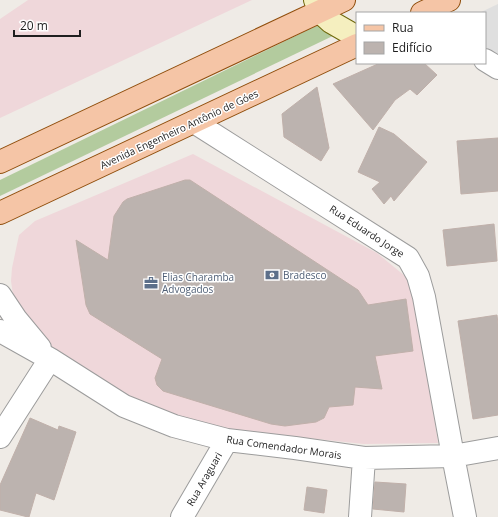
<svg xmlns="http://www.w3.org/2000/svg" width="498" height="517" font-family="'Open Sans',sans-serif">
<rect width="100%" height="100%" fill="#efebe6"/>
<path fill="#efd7da" d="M28 0H252L0 118V19Z
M193 154 377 253 405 276 413 287 417 301 438 443 364 444 230 430 178 416 128 398 57 356 23 315 13 295 11 281 12 268 19 235 35 221Z"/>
<path fill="#b3cb9e" d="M322 23 339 33 0 196V180Z"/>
<path fill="#dfdfdf" d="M498 4V56L485 50V13H479Z"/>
<path fill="#bcb3af" stroke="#c0b0aa" d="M380 63H424L437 75 417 95 410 89 395 100 373 130 333 84Z
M317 87 329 148 321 161 284 137 282 114Z
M379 127 394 134 427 162 394 201 391 196 384 204 372 189 380 182 358 172Z
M498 138V191L461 194 457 141Z
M185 180H190L358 290 368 305 406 299 413 351 375 356 382 389 355 387 353 405 329 407 324 418 316 422 285 426 271 424 163 391 157 385 155 378 162 359 90 314 86 305 76 240 108 260 114 216 123 202 127 199Z
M494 224 497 261 447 266 443 230Z
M497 315 498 324V415L473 419 458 321Z
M30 418 58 430 59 426 76 432 54 500 36 493 29 517H28L0 510V485Z
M375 482 406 484 404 512 373 509Z
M307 487 327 490 324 513 304 510Z"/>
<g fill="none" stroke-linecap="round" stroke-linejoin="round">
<g stroke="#9c9c9c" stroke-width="24">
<path id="street" d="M485 60 498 68
M194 122 408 258 418 276 424 297 453 456 465 517
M0 295 16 319 40 348
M0 331 50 359 124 406 174 426 227 440 295 448 364 458 453 456 498 448
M0 437 50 359
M182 517 227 440
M360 517 364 458"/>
</g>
<g stroke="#6f690d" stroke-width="24">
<path id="secondary" d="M315 0 320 12 331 22 357 37"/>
</g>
<g stroke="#8f4d0b" stroke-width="24">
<path id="primary" d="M422 13 449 0
M0 162 344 0
M0 213 357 45"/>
</g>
<use href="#street" stroke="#fff" stroke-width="22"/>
<use href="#secondary" stroke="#f5efbf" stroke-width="22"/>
<use href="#primary" stroke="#f5c5a6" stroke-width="22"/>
</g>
<defs>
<g id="bank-bare" transform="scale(1.08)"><path d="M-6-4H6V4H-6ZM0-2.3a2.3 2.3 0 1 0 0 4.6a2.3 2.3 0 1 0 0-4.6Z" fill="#5c6f8a" stroke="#fff" stroke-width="2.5" paint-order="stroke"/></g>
<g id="office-bare" transform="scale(1.08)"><path d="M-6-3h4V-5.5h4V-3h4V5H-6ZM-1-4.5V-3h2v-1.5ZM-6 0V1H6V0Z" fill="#5c6f8a" stroke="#fff" stroke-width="2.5" paint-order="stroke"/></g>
</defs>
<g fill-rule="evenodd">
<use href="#bank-bare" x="272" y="275"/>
<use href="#office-bare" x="151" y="283"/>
</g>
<g text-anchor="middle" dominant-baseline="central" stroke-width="3" stroke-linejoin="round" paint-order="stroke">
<g font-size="10" fill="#1f1f1f" stroke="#fff">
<text transform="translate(179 129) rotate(-25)">Avenida Engenheiro Antônio de Góes</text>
<text transform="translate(367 231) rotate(33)">Rua Eduardo Jorge</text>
<text transform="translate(284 447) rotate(8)">Rua Comendador Morais</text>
<text transform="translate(204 479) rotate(-60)">Rua Araguari</text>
</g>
<g font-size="10" fill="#4e5e75" stroke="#fff" text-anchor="start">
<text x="283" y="275">Bradesco</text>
<text x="162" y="277">Elias Charamba<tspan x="162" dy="12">Advogados</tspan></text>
</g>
</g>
<rect x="356" y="12" width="130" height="52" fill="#ffffff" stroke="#a5a5a5"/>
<rect x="364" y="25" width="20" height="6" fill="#f5c5a6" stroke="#a5a5a5"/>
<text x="392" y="32" font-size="12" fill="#1f1f1f">Rua</text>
<rect x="364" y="42" width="20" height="12" fill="#bcb3af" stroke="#a5a5a5"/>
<text x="392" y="52" font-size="12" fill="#1f1f1f">Edifício</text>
<path d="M14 30v6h66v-6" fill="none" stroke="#1f1f1f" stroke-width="2"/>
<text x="20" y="30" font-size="12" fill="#1f1f1f" stroke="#ffffff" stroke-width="3" paint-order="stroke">20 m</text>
</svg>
